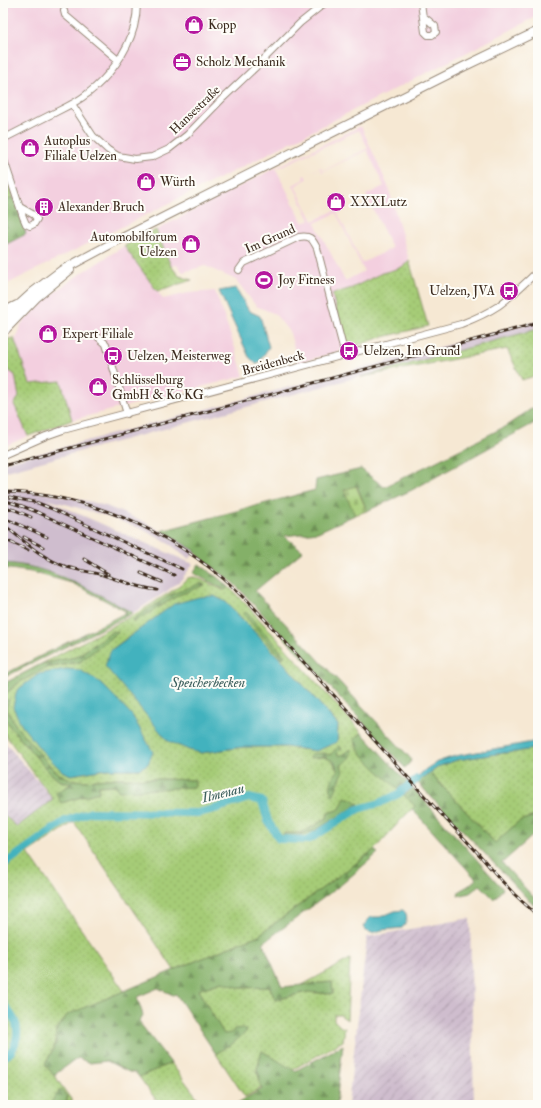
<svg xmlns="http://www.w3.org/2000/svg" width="541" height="1108" font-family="'IM FELL Double Pica',serif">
<defs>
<pattern id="industrial-furrows" width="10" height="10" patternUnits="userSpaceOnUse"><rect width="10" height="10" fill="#cfbdce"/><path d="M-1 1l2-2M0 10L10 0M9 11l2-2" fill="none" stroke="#a99aa7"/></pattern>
<pattern id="grass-dots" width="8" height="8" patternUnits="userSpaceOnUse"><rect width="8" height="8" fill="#a6cc77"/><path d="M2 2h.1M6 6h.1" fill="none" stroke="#90af66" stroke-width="1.8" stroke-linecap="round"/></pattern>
<pattern id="forest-firs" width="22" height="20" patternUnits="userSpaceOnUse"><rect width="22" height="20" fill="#84b068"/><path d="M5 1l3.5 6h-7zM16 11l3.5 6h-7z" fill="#6d8f55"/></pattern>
<pattern id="cemetery-stones" width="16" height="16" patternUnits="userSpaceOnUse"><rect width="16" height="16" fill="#a6cc77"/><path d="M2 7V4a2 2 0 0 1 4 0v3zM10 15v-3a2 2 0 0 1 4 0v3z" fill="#90af66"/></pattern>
</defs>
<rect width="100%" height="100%" fill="#fdfcf7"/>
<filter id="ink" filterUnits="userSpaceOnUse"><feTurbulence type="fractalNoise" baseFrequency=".025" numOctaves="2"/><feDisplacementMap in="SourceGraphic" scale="8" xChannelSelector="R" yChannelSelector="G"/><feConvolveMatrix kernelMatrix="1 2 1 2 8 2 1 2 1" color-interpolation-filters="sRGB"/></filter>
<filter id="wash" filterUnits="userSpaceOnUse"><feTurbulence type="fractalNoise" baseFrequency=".012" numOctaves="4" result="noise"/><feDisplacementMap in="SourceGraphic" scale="16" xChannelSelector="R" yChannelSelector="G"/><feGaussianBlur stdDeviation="0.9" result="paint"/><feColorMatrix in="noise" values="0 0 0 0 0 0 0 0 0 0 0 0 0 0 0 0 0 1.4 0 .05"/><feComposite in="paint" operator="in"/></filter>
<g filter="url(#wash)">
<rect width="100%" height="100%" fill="#f6e8d3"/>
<path fill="#f3cfdf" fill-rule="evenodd" d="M3 3H538V16L232 172 3 286Z
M361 126 388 186 409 260 404 266 397 269 382 273 352 288 333 294 347 349 298 363 290 333 275 314 256 306 236 280 205 266 183 272 177 265 171 266 156 230 275 168ZM359 130 368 148 323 171 321 167 303 176 304 179 293 185 310 220 303 223 276 169ZM367 150 384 186 366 195 392 248 362 263 336 210 313 221 295 186 307 179 305 175 311 172 320 168 322 172ZM336 213 364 271 345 281 315 223Z
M124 246 163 299 188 293 215 291 234 345 244 376 72 420 61 381 30 384 15 340 18 335 21 324 50 296 74 278Z
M4 367 15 375 19 397 14 404 28 436 3 447V368Z"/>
<path fill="url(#industrial-furrows)" d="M3 740 53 799 17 828 6 816 3 819Z
M470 918 474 1105H348L367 937Z"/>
<path fill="#cfbdce" d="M538 321V329L3 472V463Z
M3 488 51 494 87 501 106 506 145 522 196 551 189 559 171 545 142 529 109 517 69 505 45 499 193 564 181 580 166 592 133 613 74 582 56 574 33 568 3 563Z"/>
<path fill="url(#grass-dots)" stroke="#707b4a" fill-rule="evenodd" d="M3 164 14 198 12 197 8 199 3 207Z
M156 230 171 266 179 276 192 280 157 291 124 246Z
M409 260 428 326 379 338 347 349 332 294 352 288 382 273 397 269 404 266Z
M538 329 537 375 522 380 507 349 361 377Z
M14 338 30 384 61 381 72 420 28 436 14 404 19 397 15 375 4 367 8 339Z
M194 577 202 580 223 590 229 587 244 602 362 733 354 739 365 758 388 778 415 806 400 821 374 850 259 935 174 970 74 822 28 853 124 991 68 1015 56 1031V1043L45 1065 54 1075 75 1105H67V1097L61 1089 49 1105H3V820L5 816 17 827 53 799 3 732V714L11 728 48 771 58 780 99 792 98 786 114 785 194 787 195 780 118 778 86 781 72 780 61 775 53 769C35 749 10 726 4 699L3 700V693H7L20 682 46 668 80 662 113 631 76 657 41 664 139 612 175 589 188 578ZM214 596 226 602 284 663 338 725 337 742 316 751 286 747H243L201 753 117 679 106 666 111 650 127 638ZM41 750 139 769H106L71 775 62 771ZM349 750 341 765 331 795 338 771 333 761 324 757 337 753 339 756 346 753ZM359 803 316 830 284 836V833H300L312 827 327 818 328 813Z
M538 748V814L535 816 519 821 495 843 430 773 440 766 457 760 503 753 516 752Z
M350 959 347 1020 340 1015H334V1020L341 1027 345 1028 343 1041 292 1070 262 1051 257 1069 261 1088 245 1097 216 1054 226 1047 231 1045 232 1033 224 1034 198 990 222 982 241 988 270 987 275 1000 307 992 333 994 332 982 302 985Z
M171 1063 203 1105H160L139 1077Z"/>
<path fill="url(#forest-firs)" stroke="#606d43" d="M12 198 15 199 26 234 3 246V207L8 199H10Z
M538 406V421L412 490 367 511 357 486 345 490 355 515 318 532 284 536 303 551 255 591 412 760 405 768 245 595 232 582 195 553 196 551 161 531 315 490 316 480 361 469 384 487 465 447 506 426 534 407Z
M3 563C50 565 92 591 133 613L3 678V675L127 612 72 583 31 572 3 568Z
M199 564 217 577 229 587 225 590 193 573Z
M201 583 205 585 179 595 134 622 132 620 172 594Z
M246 612 285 656 282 658 243 614Z
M113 631 118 632 80 662 46 668 20 682 6 693H3V684L41 664 76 657Z
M4 699 9 700 6 708 16 726 53 769 61 775 72 780 86 781 118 778 195 780V787L119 791 114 785 98 786 99 792 61 803 56 793 71 784 58 780 48 771 11 728 3 714Z
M362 733 407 782 398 789C384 775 359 758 354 739Z
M339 746 342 748 337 753 339 756 346 753 349 750H352C350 758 348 761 341 765L343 772 333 796 331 795C330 785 331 777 338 771L333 761 324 757 311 758 310 756 311 754 324 753 330 755Z
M430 773 495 843 519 821 535 816 538 814V831L502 863 538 902V910L417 782Z
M413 788 503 889 494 899 480 885 470 893 458 896 459 891 468 886 476 879 412 809 415 806 404 795Z
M345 797 354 800 359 804 316 830 301 835 284 837V834L300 833 312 827 327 818 328 813 340 809Z
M374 850 378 853 342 884 263 943 282 987 332 982 333 994 307 992 275 1000 270 987 241 988 222 982 198 990 224 1034 232 1033 234 1029 244 1028 247 1031 231 1045 226 1047 216 1054 176 994 173 995 158 988 137 997 143 1015 139 1022 171 1063 139 1077 136 1073 129 1072 107 1061 90 1063 78 1058 54 1075 45 1065 56 1043V1031L67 1015 174 970 259 935Z
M343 1045 336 1105H234L262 1089 257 1069 262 1051 295 1071Z
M61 1089 67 1097V1105H49Z"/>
<path fill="url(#cemetery-stones)" stroke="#707b4a" d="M356 486 367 511 355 515 344 490Z"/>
<path fill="#43b2be" stroke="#3f6e6e" d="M236 288 249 311 260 316 269 347 257 365 249 357 219 291Z
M214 596 226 602 284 663 338 725 337 742 316 751 286 747H243L201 753 189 750 168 741 105 666 111 650 174 604 199 597Z
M66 669 80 670 101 683 132 715 153 752 148 764 139 769H106L71 775 62 771 41 750 22 726 13 707 17 690 39 674Z
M538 741V748L516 752 503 753 457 760 440 766 417 782 407 786 426 769 437 762 455 756Z
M403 910C409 914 407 924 402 928L382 930 372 933 366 931 364 927 367 921 371 917H380L395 911Z"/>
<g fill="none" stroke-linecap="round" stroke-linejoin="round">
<path stroke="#43b2be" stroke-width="8" d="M3 865 65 821 91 812 198 813 218 808 249 798 262 801 268 821 279 839 308 840 358 809 380 803 398 794 417 779
M3 1003C7 1009 12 1015 15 1021 20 1032 16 1053 3 1057"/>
</g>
</g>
<g filter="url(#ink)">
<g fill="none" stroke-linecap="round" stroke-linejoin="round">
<g stroke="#988978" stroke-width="8">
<path id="minor" d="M421 3 425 32 428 35H432L436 32 435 26 423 16
M64 11 65 15 118 60
M72 104 93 136 108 150 118 156 135 159 152 157 169 149 187 135 223 98 259 64 300 23 325 3
M3 139C19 131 34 123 50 115 62 109 76 103 87 94 108 78 127 53 134 27 136 19 137 11 137 3
M3 157 23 217 26 224 30 226 34 224 37 219 34 215 20 207
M239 270 244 263 299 237C311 235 312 239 317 248L345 355
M98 337 106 344 127 414
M3 455 46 436 63 430 461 324C474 319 486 314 498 306 512 296 525 283 538 271"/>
</g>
<g stroke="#988978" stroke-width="10">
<path id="major" d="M3 309H9L17 305
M4 321 21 303 33 292 62 270 126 236 463 67 538 31
M5 330 36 298 70 270"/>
</g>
<g stroke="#988978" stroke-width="10">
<path id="highway" d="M3 322 4 321
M3 332 5 330"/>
</g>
<use href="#minor" stroke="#fff" stroke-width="6"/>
<use href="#major" stroke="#fff" stroke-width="8"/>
<use href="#highway" stroke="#fff" stroke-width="9"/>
<g stroke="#3b2a1e" stroke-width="3">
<path id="rail" d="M3 466 538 323
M3 492C95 493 184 538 248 601L360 724 429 801 477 852 500 879 514 894 538 916
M9 497 38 503 50 508 182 569
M3 500 22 506 37 512 174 575
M3 507 15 510 31 517
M3 518 18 524 47 537
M4 525C24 541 42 559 67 567 80 571 94 572 106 576 123 581 139 588 157 590
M24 537 43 547
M3 539 28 550
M84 559 108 574
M141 573 162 582"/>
</g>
<use href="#rail" stroke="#fdfcf7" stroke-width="1.5" stroke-dasharray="4.5" stroke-linecap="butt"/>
</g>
</g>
<defs>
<g id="shop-disc" transform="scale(1)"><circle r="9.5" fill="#b5179e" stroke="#fdfcf7"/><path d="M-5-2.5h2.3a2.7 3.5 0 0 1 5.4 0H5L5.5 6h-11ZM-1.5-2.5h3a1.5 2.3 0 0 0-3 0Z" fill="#fff"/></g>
<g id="office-disc" transform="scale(1)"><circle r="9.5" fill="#b5179e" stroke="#fdfcf7"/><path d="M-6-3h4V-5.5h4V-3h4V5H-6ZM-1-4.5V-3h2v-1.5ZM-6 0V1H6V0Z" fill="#fff"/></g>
<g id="building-disc" transform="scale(1)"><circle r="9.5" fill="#b5179e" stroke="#fdfcf7"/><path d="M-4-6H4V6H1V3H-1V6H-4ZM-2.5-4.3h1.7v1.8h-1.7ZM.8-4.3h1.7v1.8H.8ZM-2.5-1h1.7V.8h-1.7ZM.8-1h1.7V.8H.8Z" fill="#fff"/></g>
<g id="stadium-disc" transform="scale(1)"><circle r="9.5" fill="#b5179e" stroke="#fdfcf7"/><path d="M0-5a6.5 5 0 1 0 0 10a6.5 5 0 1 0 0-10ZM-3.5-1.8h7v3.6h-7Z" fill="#fff"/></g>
<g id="bus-disc" transform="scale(1)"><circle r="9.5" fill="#b5179e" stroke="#fdfcf7"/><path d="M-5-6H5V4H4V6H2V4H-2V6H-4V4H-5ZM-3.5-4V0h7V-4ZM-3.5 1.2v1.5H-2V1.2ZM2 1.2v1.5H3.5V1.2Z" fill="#fff"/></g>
</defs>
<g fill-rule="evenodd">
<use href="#shop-disc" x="194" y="25"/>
<use href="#office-disc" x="182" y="62"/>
<use href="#shop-disc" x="30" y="148"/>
<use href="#shop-disc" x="146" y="182"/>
<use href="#shop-disc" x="336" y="202"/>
<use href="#building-disc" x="44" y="207"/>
<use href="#shop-disc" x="191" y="244"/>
<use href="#stadium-disc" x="264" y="280"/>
<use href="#bus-disc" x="509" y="291"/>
<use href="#shop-disc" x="48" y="334"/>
<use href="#bus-disc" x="349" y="351"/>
<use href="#bus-disc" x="113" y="356"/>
<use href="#shop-disc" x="98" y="387"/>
</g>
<g text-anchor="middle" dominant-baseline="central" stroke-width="4" stroke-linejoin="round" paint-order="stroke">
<g font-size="13" fill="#3b2a1e" stroke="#fdfcf7" text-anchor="start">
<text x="208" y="25">Kopp</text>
<text x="196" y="62">Scholz Mechanik</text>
<text x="44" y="141">Autoplus<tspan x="44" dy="15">Filiale Uelzen</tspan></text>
<text x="160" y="182">Würth</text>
<text x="350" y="202">XXXLutz</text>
<text x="58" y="207">Alexander Bruch</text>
<text x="177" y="237" text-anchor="end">Automobilforum<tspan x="177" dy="15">Uelzen</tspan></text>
<text x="278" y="280">Joy Fitness</text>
<text x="495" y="291" text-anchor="end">Uelzen, JVA</text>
<text x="62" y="334">Expert Filiale</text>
<text x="363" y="351">Uelzen, Im Grund</text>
<text x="127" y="356">Uelzen, Meisterweg</text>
<text x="112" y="380">Schlüsselburg<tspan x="112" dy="15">GmbH &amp; Ko KG</tspan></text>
</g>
<g font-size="13" fill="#3b2a1e" stroke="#fdfcf7">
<text transform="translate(195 110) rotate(-44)">Hansestraße</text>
<text transform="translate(270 239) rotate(-24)">Im Grund</text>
<text transform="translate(273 363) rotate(-15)">Breidenbeck</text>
</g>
<g font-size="14" font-style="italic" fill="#3e605e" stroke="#fdfcf7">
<text x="208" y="682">Speicherbecken</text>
<text transform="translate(223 793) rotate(-14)">Ilmenau</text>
</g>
</g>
<rect width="541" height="1108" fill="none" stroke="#fdfcf7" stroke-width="16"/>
</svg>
